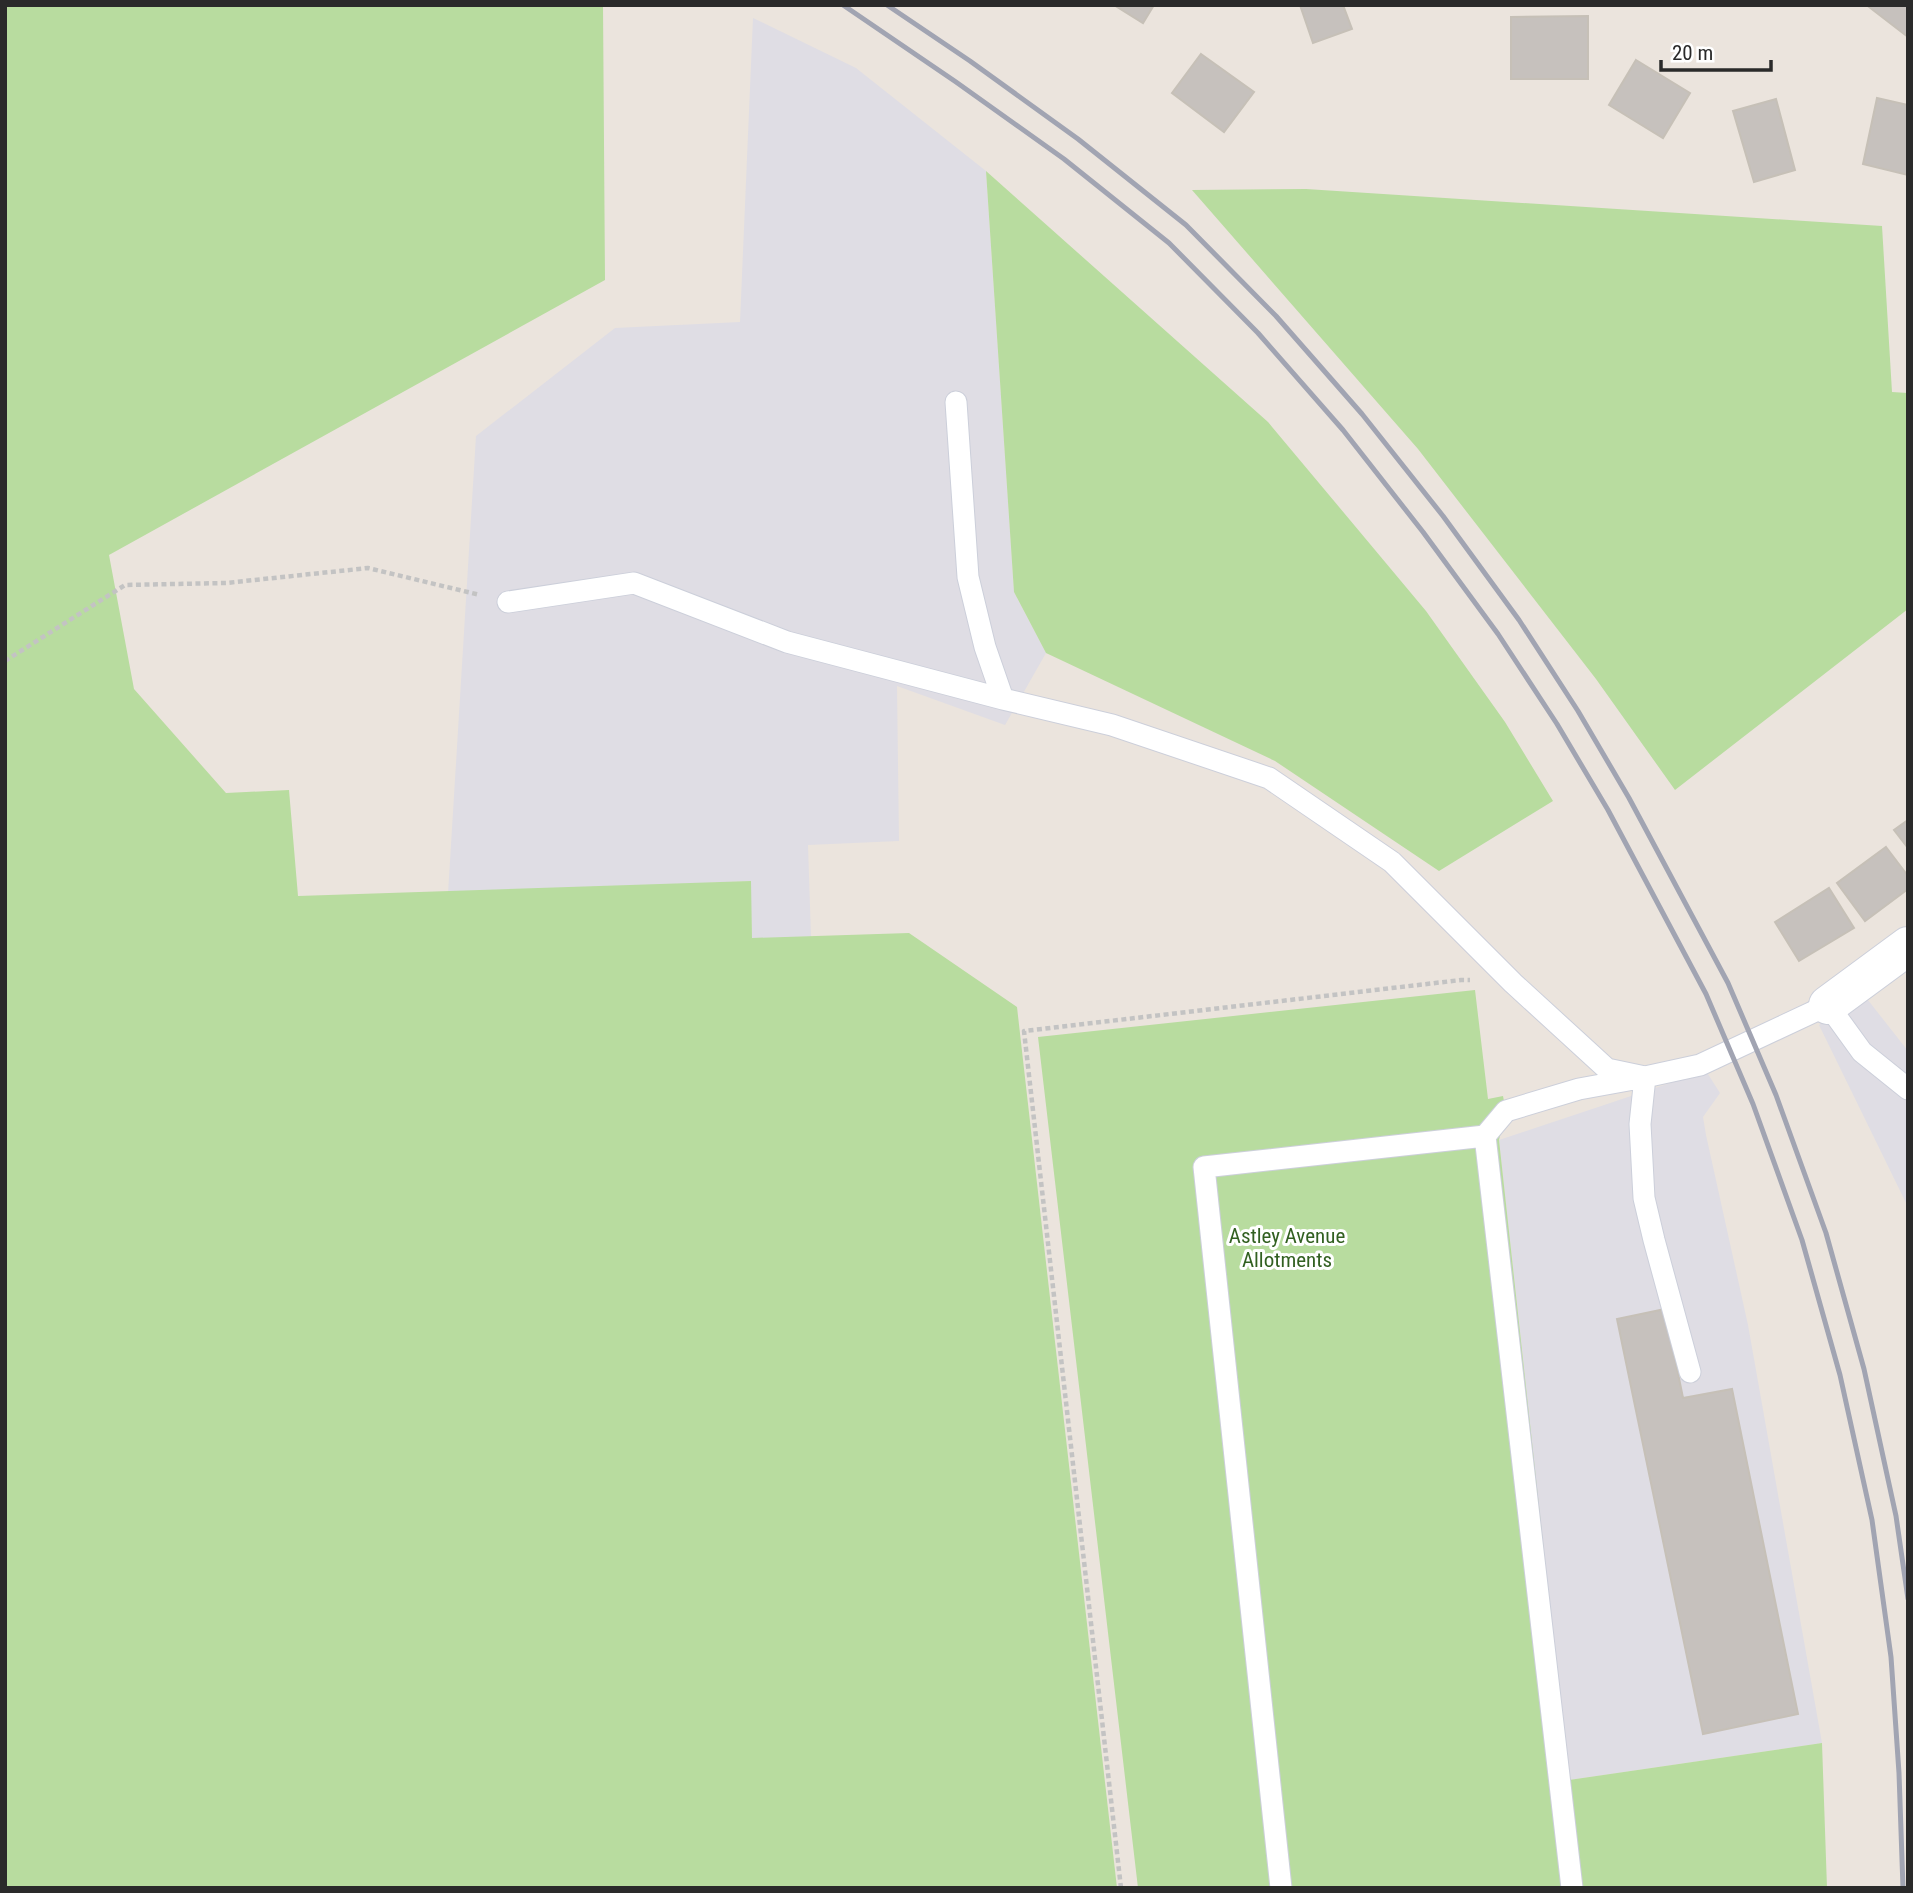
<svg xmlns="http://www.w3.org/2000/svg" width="1913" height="1893" font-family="'Roboto Condensed',sans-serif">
<rect width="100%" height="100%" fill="#ebe4dd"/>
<path fill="#dfdde4" d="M753 18 856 68 986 171 1014 592 1046 653 1005 725 897 686 899 841 808 845 811 937 752 939 750 881 448 894 476 436 615 328 740 322Z
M1864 995 1908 1051V1207L1819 1025Z
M1706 1071 1720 1093 1703 1117 1706 1135 1748 1325 1822 1743 1569 1780 1499 1140Z"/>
<path fill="#b8dc9f" d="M5 5H603L605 280 109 555 134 689 226 793 289 790 298 896 751 881 752 938 909 933 1017 1007 1117 1888H5Z
M986 171 1268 422 1426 611 1505 722 1553 801 1439 871 1275 761 1046 653 1014 592Z
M1306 189 1882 226 1892 392 1908 393V609L1675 790 1596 679 1418 449 1192 190Z
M1475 990 1488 1099 1503 1096 1506 1111 1499 1140 1569 1780 1822 1743 1827 1888H1138L1038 1037Z"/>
<path fill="#c6c1bd" stroke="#c6c0b7" stroke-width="2" d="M1114 5H1154L1143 23Z
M1300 5H1343L1352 29 1313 43Z
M1871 5H1908V37L1869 7Z
M1588 16V79H1511V17Z
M1201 54 1254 92 1224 132 1172 93Z
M1636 60 1690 93 1663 138 1609 105Z
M1877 98 1908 105V175L1863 164Z
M1776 99 1795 170 1754 182 1733 111Z
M1908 820V848L1894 830Z
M1886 847 1908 876V889L1865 921 1837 883Z
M1829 888 1854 928 1799 961 1775 922Z
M1665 1309 1683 1398 1732 1389 1798 1714 1703 1734 1617 1319Z"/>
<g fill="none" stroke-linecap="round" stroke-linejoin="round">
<g stroke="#cccfda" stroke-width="23">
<path id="service" d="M956 402 968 577 985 647 1003 699
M508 602 634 583 787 642 1003 699 1112 725 1269 778 1392 862 1513 983 1607 1069 1645 1077 1700 1065 1828 1005 1862 1052 1908 1089
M1485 1136 1572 1888
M1281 1888 1204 1167 1485 1136 1506 1111 1579 1089 1645 1077 1640 1124 1644 1198 1654 1240 1690 1372"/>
</g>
<g stroke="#cccfda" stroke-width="40">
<path id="minor" d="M1828 1005 1908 946"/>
</g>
<path stroke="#c3c3c3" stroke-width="4.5" stroke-dasharray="5 3.5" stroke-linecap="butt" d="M5 661 125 585 226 583 368 568 480 595
M1121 1888 1024 1031 1461 980H1470"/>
<use href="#service" stroke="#fff" stroke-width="21"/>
<use href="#minor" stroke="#fff" stroke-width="38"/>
<path stroke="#a1a4b2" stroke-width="5" d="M843 5 956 82 1064 159 1169 243 1258 333 1343 430 1423 532 1498 634 1557 724 1608 810 1706 994 1753 1104 1802 1240 1840 1375 1872 1520 1891 1657 1899 1773 1903 1888
M887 5 970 61 1078 139 1186 225 1276 316 1362 414 1443 516 1519 620 1578 711 1629 798 1728 983 1776 1095 1826 1233 1864 1369 1896 1516 1908 1599"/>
</g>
<g text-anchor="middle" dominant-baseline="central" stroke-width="6" stroke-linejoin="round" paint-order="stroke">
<g font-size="21" fill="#326021" stroke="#fff">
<text x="1287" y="1236">Astley Avenue<tspan x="1287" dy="24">Allotments</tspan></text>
</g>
</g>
<rect width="1913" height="1893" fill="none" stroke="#2a2a2a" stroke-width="14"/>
<path d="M1661 60v10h110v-10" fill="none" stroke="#2a2a2a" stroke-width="3.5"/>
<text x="1672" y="60" font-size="21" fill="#2a2a2a" stroke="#ffffff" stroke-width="5" paint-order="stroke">20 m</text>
</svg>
